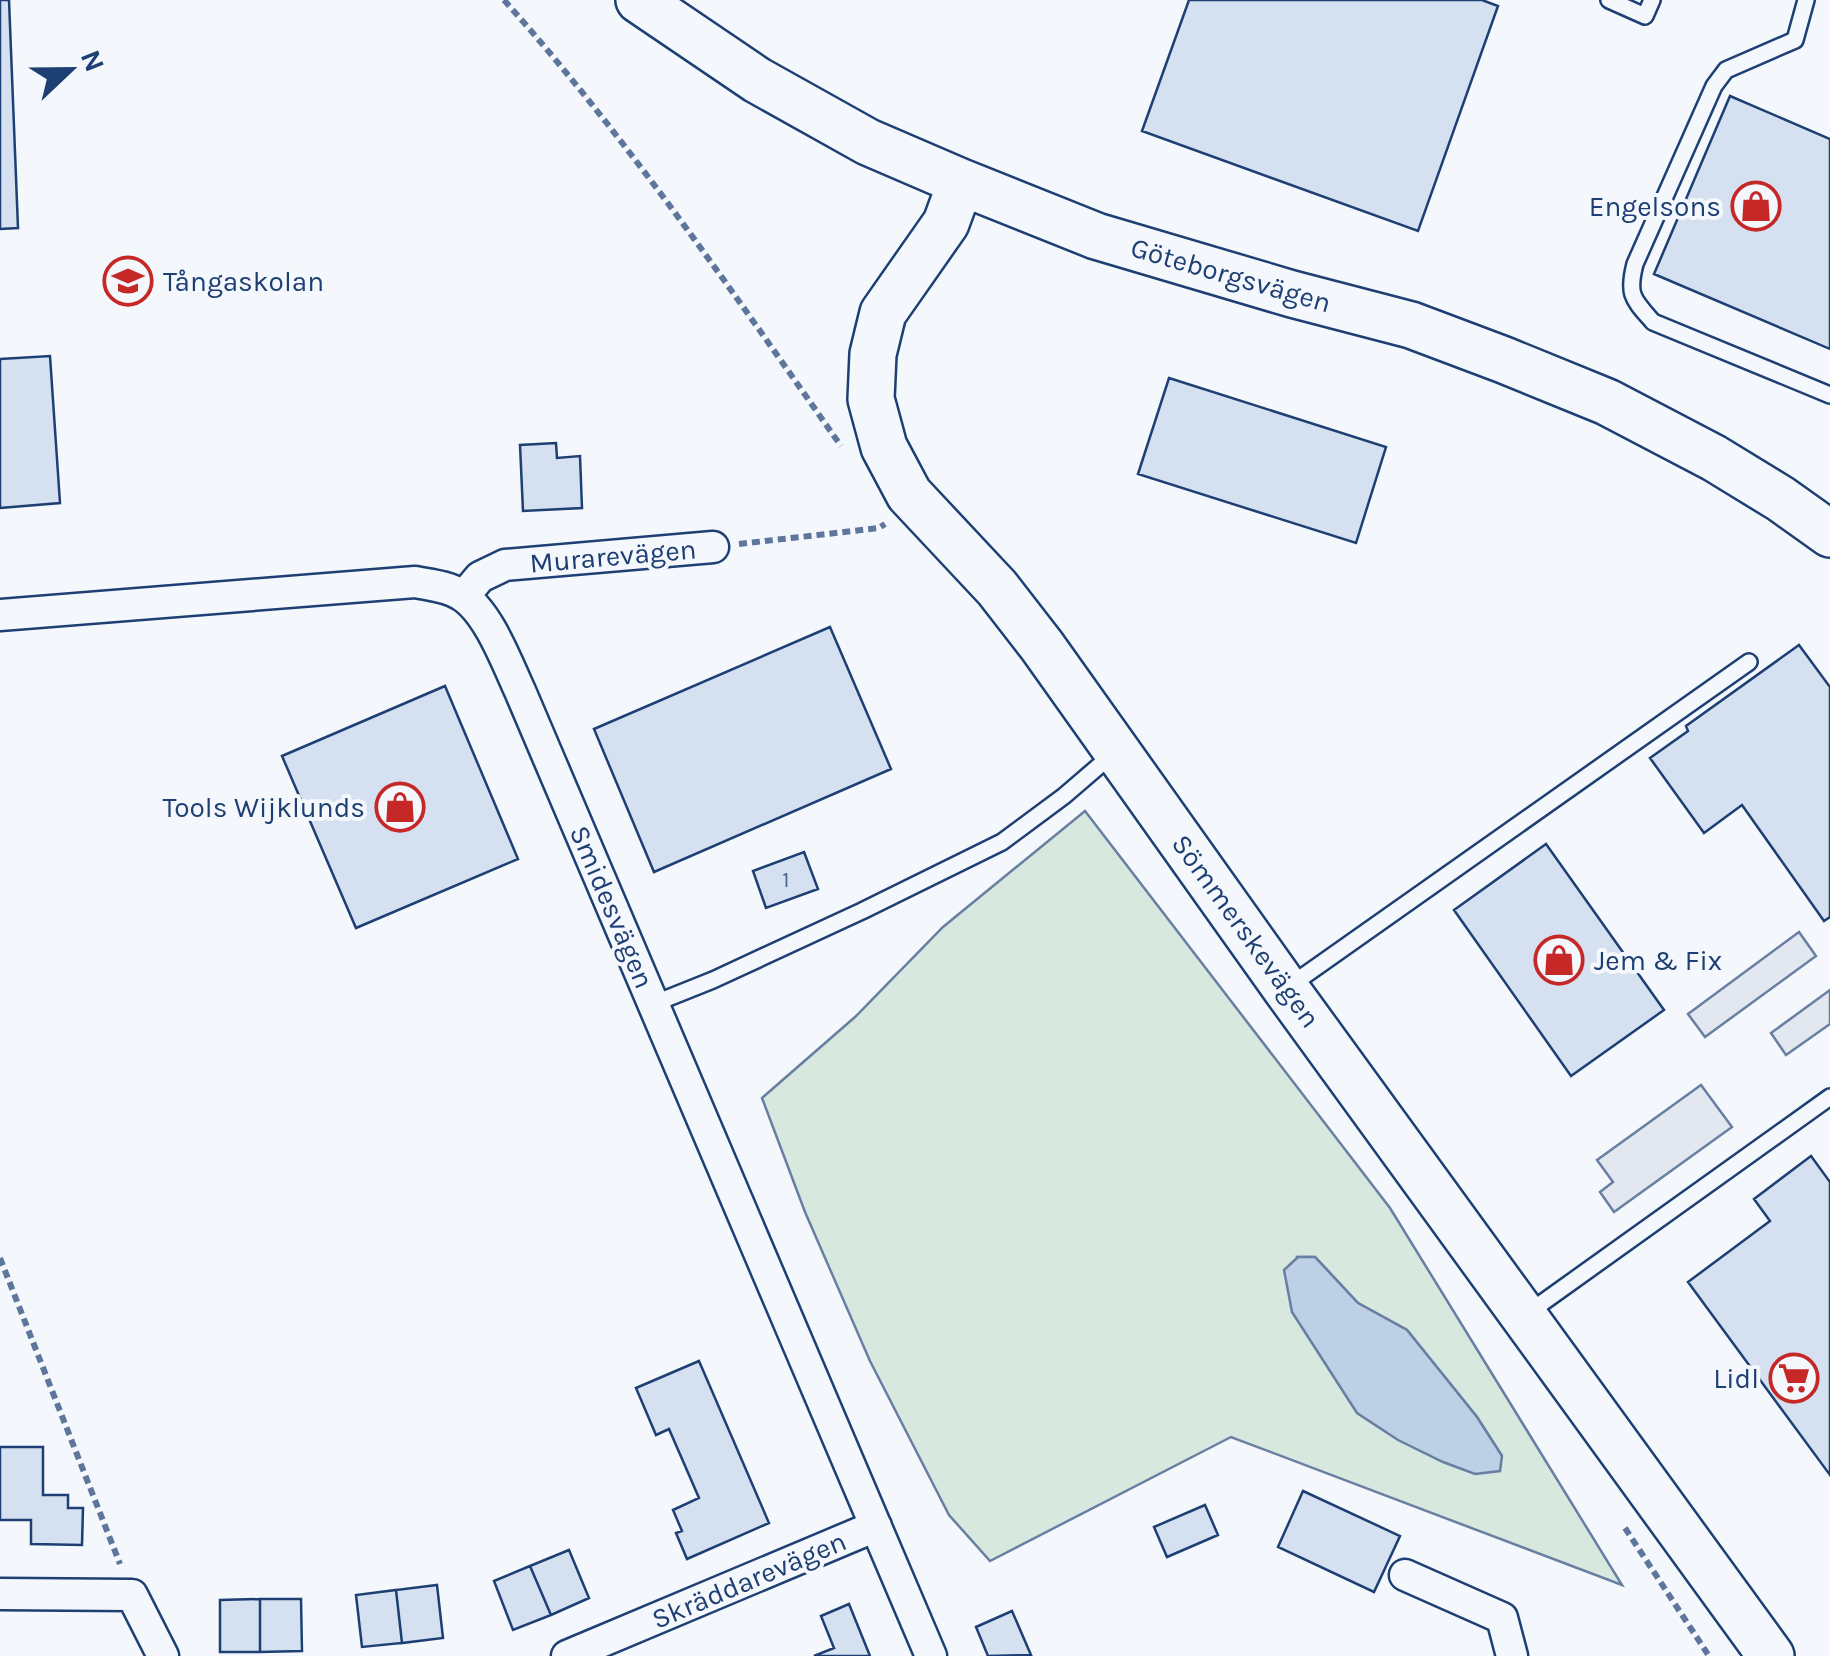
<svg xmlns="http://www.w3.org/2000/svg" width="1830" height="1656" font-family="Karla,sans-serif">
<rect width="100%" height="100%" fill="#f4f7fb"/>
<path fill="#d7e8df" stroke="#687fa3" stroke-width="2.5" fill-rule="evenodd" d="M1085 811 1390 1208 1622 1585 1231 1437 990 1561 949 1515 870 1361 805 1212 762 1098 855 1017 943 927ZM1298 1257H1315L1358 1303 1407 1330 1477 1417 1502 1456Z"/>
<path fill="#e3e8f0" stroke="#687fa3" stroke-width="2.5" d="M1799 932 1816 956 1705 1037 1688 1014Z
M1830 990V1024L1786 1055 1771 1033Z
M1701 1085 1732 1127 1614 1212 1600 1192 1613 1182 1597 1160Z"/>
<path fill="#bed0e5" stroke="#687fa3" stroke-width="2.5" d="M1298 1257H1315L1358 1303 1407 1330 1477 1417 1502 1456 1500 1471 1475 1474 1443 1462 1398 1440 1357 1413 1292 1312 1284 1270Z"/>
<path fill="#d5e0f0" stroke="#1d3f73" stroke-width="2.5" d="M0 0H9L18 228 0 229Z
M1189 0H1482L1498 6 1418 231 1142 131Z
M1730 96 1830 139V349L1654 274Z
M50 356 60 503 0 508V359Z
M1169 378 1386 447 1356 543 1138 474Z
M556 443 557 458 580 456 582 508 523 511 520 445Z
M830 627 891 769 654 872 594 729Z
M1799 645 1830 687V917L1824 921 1742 805 1704 833 1650 758 1688 731 1686 726Z
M445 686 518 859 356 928 282 756Z
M1546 844 1664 1010 1571 1076 1454 910Z
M804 852 818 889 766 908 753 871Z
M1811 1156 1830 1182V1475L1688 1282 1770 1221 1754 1199Z
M699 1361 769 1523 687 1559 676 1533 682 1531 673 1510 699 1498 669 1429 656 1435 636 1388Z
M0 1447H43V1495H68V1508H83L82 1545 31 1544V1520H0Z
M1303 1491 1400 1536 1374 1592 1278 1547Z
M1205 1505 1218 1535 1167 1557 1154 1527Z
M569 1550 589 1598 551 1615 530 1566Z
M530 1566 551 1615 513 1630 494 1581Z
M437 1585 443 1638 402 1643 396 1590Z
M396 1590 402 1643 362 1647 356 1595Z
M260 1599H301L302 1651 260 1652Z
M260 1599V1652H220V1600Z
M849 1604 870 1656H814L834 1648 821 1616Z
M1012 1611 1031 1655 988 1656 976 1627Z"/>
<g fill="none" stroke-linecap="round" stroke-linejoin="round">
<g stroke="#1d3f73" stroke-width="20">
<path id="lane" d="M1609 0 1645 16 1652 0
M1806 0 1795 40 1726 70 1714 86 1635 264C1627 295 1633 299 1653 322L1830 395
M1291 985 1749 662
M653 1004 713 980 862 911 1002 842 1064 796 1114 753
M1528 1313 1830 1097"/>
</g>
<g stroke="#1d3f73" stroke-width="35">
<path id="street" d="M464 596 480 577 505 565 713 547
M0 615 415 582C430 585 447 586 461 595 488 611 507 663 520 691L931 1656
M1405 1575 1502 1618 1512 1656
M0 1594 132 1595 163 1656
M567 1656 876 1526"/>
</g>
<g stroke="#1d3f73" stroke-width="50">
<path id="secondary" d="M639 0 757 80 868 142 961 182 1096 236 1292 294 1411 325 1504 360 1607 402 1714 458 1781 499 1830 534
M961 182 946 223 883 313 873 354 871 399 884 447 909 494 997 588 1042 646 1286 989 1771 1656"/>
</g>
<path stroke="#5e769c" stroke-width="6" stroke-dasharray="8 5" stroke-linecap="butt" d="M504 0C628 139 734 294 841 446
M739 544 879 528 885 524
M0 1258 120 1564
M1625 1528 1709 1656"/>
<use href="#lane" stroke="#f4f7fb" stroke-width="15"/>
<use href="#street" stroke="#f4f7fb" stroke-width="30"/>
<use href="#secondary" stroke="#f4f7fb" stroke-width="45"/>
</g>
<defs>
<g id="shop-ring" transform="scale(2.5)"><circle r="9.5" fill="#f4f7fb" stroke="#c62828" stroke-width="1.5"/><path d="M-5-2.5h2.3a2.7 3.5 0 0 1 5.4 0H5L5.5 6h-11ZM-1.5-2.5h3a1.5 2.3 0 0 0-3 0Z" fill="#c62828"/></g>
<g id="school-ring" transform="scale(2.5)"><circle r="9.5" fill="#f4f7fb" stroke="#c62828" stroke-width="1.5"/><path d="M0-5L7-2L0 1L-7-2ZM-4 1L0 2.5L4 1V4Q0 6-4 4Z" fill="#c62828"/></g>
<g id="supermarket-ring" transform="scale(2.5)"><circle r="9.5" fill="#f4f7fb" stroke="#c62828" stroke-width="1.5"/><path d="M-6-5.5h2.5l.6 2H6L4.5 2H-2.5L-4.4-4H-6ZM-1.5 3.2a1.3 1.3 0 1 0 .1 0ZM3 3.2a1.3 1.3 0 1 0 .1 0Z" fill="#c62828"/></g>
</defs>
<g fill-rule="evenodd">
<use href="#shop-ring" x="1756" y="206"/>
<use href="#school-ring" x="128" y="281"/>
<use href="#shop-ring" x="400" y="807"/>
<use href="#shop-ring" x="1559" y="960"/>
<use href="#supermarket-ring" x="1794" y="1378"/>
</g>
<g text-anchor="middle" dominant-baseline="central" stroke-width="8" stroke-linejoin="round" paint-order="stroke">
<g font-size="22" fill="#4b6792">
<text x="786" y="880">1</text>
</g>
<g font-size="28" fill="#1d3f73" stroke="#f4f7fb" text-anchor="end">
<text x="1721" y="206">Engelsons</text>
<text x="163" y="281" text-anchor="start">Tångaskolan</text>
<text x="365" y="807">Tools Wijklunds</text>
<text x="1594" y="960" text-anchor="start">Jem &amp; Fix</text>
<text x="1759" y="1378">Lidl</text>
</g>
<g font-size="28" fill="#1d3f73" stroke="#f4f7fb">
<text transform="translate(1231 275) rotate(16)">Göteborgsvägen</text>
<text transform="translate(613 556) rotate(-5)">Murarevägen</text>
<text transform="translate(612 907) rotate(67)">Smidesvägen</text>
<text transform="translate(1246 931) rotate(54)">Sömmerskevägen</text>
<text transform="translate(749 1580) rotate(-23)">Skräddarevägen</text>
</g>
</g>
<g transform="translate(70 70) rotate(68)" stroke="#f4f7fb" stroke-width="8" paint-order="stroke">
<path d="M0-8L18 38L0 25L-18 38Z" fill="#1d3f73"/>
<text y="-15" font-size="28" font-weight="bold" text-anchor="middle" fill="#1d3f73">N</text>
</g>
</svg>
